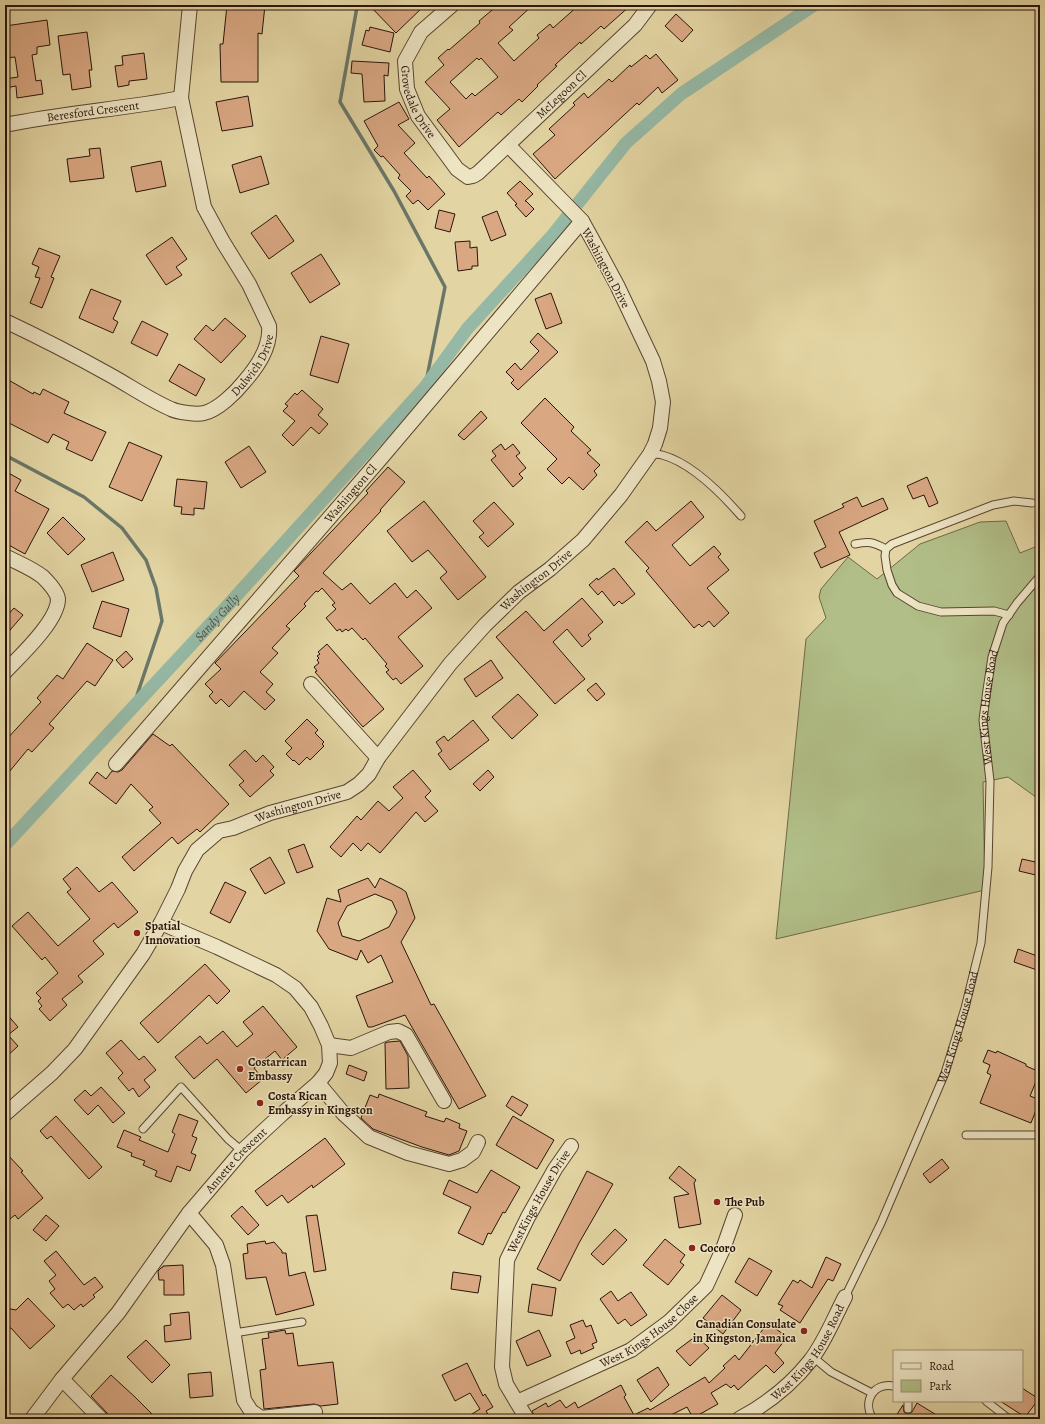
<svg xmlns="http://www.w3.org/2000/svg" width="1045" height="1424" font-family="Alegreya,serif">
<rect width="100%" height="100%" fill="#e3d5a3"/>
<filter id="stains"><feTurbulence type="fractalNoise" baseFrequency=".005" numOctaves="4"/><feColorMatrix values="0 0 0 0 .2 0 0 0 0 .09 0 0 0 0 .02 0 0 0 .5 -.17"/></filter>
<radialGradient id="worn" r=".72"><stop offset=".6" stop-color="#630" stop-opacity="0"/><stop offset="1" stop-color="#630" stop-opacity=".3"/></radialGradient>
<path fill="#b1be87" stroke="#6e6948" d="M1006 521 1020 553 1040 545V800L1008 777 983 782 985 890 776 939 806 639 826 618 819 597 821 589 848 557 877 579 920 544 980 522Z"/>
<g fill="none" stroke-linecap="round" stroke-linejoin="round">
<path stroke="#6a7768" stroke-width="3.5" d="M359 5 357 7 340 102 394 191 445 287 425 387
M5 455 84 497 122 528 146 560 156 588 162 621 133 707"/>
<path stroke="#95b9a6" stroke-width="13" id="s1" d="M5 845 228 605 425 387 467 329 551 237 626 143 681 94 814 5"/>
</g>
<path fill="#d9a883" stroke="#2a140a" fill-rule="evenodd" d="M227 5H265L262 34 258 33V82H221L220 44H223Z
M369 5H425L396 33Z
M498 5H533L509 27 513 30 498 43 514 61 539 38 537 35 550 24 553 28 579 5H631L604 29 601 26 581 44 580 42 555 65 557 66 537 85 538 86 522 102 519 99 501 115 498 112 459 147 437 120 450 109 425 82 444 65 438 58 448 49 449 50 480 23 479 21ZM477 58 479 60 481 58 498 77 475 96 472 93 466 99 450 82Z
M676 14 693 30 682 42 665 26Z
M47 20 50 45 37 47V54L32 55 36 81 41 80 43 94 17 98 16 86 5 88V79L18 77 15 57 5 58V26Z
M370 27 394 33 390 52 362 45 366 30 369 31Z
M87 32 92 70H89L91 87 72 90 70 74 63 75 58 36Z
M144 53 147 79 129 81V85L118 87 115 66 123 65 122 56Z
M656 54 678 80 662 93 658 87 639 105 637 103 555 179 533 154 555 135 549 129 575 105 573 103 584 93 588 98 609 79 612 82 630 65 631 67 646 55 650 59Z
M352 61 389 63 388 76 384 75 385 101 364 102 362 74 351 73Z
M248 96 253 126 222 131 216 102Z
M399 102 409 119 398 125 415 143 404 153 427 178 429 176 445 194 428 210 418 200 413 204 406 196 411 191 398 178 400 175 383 156 381 157 374 150 378 146 364 121Z
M100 148 104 178 70 182 67 159 90 156 89 149Z
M261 156 269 184 240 193 232 165Z
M161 161 166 186 136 192 131 167Z
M520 181 533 194 525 201H526L534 209 526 217 515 205 517 204 507 193Z
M439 210 455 214 450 232 435 228Z
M497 211 506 235 491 241 482 217Z
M276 215 294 241 269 259 251 233Z
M172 237 187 259 176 267 182 275 166 285 146 255Z
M470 241V248L477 247 478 266H472V269L458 271 455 242Z
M39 248 60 256 51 277 54 278 42 308 30 303 40 278 35 277 39 267 32 264Z
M321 254 340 284 310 303 291 273Z
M91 289 121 301 113 319 118 322 113 333 79 318Z
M551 293 562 323 546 329 535 299Z
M225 318 246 336 221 363 194 339 206 325 213 331Z
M142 321 168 334 157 356 131 343Z
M538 333 558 352 518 390 511 383 514 380 506 372 515 363 521 370 539 351 530 342Z
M321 336 349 344 338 383 310 375Z
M179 364 205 379 196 396 169 381Z
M5 378 33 394 34 392 40 395 43 389 69 402 64 413 106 432 92 461 66 449 69 442 53 434 48 443 5 421Z
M302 390 323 409 318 415 328 424 319 434 311 427 293 446 282 435 295 421 283 411 288 406 285 404 295 393 297 395Z
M545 398 574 427 571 431 591 450 587 453 600 465 594 471 597 475 583 490 569 477 562 484 547 469 557 459 521 423Z
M481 411 487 418 464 440 458 435Z
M129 442 162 456 142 501 109 487Z
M501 444 505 450 513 444 520 453 516 456 526 468 519 474 523 478 513 487 491 460 496 456 492 451Z
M249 446 266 472 241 488 225 462Z
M388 467 405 482 380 510 381 511 323 573 342 590 351 583 370 604 395 583 407 598 416 590 432 608 398 637 423 666 401 684 396 678 393 680 386 672 389 670 385 666 387 664 365 638 363 640 352 628 348 631 346 629 342 632 340 629 337 631 326 618 336 609 332 605 335 603 322 588 318 592 316 591 304 604 306 606 286 626 290 629 272 648 278 653 260 672 273 684 266 692 275 700 265 710 244 691 229 707 221 699 216 704 209 696 213 692 205 684 221 669 215 663 299 576 294 571 368 493 366 491Z
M5 471 21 480 15 491 49 509 25 554 5 543Z
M927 477 938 503 929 507 924 495 913 499 907 486Z
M177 479 207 482 204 509 194 508V515L181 514 182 507 174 506Z
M857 497 862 507 883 498 888 509 839 532 850 555 821 568 814 553 826 547 814 521 844 507 842 504Z
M424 501 486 577 458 600 440 578 447 572 428 550 412 562 387 531Z
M691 501 704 517 672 545 690 566 714 546 721 554 718 557 729 570 707 588 729 613 714 627 709 621 702 627 699 624 694 628 646 571 649 568 625 542 647 521 656 531Z
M494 502 514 524 488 547 479 537 484 533 473 521Z
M63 517 85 539 68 555 47 533Z
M113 552 124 580 92 592 81 565Z
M614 568 635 594 622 604 619 601 614 606 602 591 598 595 589 585 597 578 598 580Z
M582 598 603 622 588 635 591 639 582 647 567 629 553 642 585 679 555 704 496 637 526 611 544 631Z
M102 601 129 609 121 637 93 628Z
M14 608 23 615 5 636V618Z
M87 643 113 660 95 686 87 681 49 724 54 728 32 752 28 749 5 777V741L41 702 37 698 57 675 63 679Z
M327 644 384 709 363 727 315 672 317 671 314 667 319 663 317 660 319 658 317 656 320 654 318 652Z
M126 651 133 659 123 668 116 660Z
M491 660 503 678 476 697 464 679Z
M596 683 605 694 597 701 587 690Z
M518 694 538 715 512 739 492 717Z
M307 719 318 730 315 733 324 742 322 744 324 746 310 760 307 757 299 765 294 760 293 761 286 754 292 748 285 741Z
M473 720 489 740 450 770 438 754 442 751 436 742 444 736 448 741Z
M153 734 170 746 172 744 229 804 200 832 197 829 178 844 172 837 134 871 122 857 161 823 149 810 153 807 131 784 116 804 89 783 97 772 106 779 112 771 118 772 122 770Z
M245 750 256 762 263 755 274 767 270 771 274 775 250 797 239 785 244 781 229 765Z
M413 770 431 791 425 797 438 811 425 822 416 812 380 853 368 843 361 851 353 843 341 857 330 847 357 816 361 820 378 801 389 811 403 798 393 787Z
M488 770 494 777 480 791 473 784Z
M304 844 313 867 297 873 288 850Z
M270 857 285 883 265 894 250 869Z
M1022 859 1040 863V876L1019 871Z
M77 867 99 892 112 882 138 912 118 928 114 923 93 941 104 954 78 976 83 982 62 999 67 1005 50 1021 39 1009 42 1006 38 1001 41 998 36 993 58 973 45 957 42 960 12 926 28 912 58 946 90 919 67 892 71 889 63 879Z
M368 878 375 888 380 878 402 889 406 892 415 918 401 942 431 1005 434 1004 486 1096 459 1109 405 1015 372 1027H368L356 996 393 982 381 955 368 963 361 950 357 960 329 949 317 931 327 898 341 902 338 890ZM375 894 392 901 397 912 389 927 359 941 342 936 338 923 347 906Z
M225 882 246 892 230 923 210 913Z
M1018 949 1040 957V971L1014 962Z
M205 964 230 991 217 1004 209 995 158 1043 140 1023Z
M263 1006 297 1047 282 1060 275 1051 254 1068 263 1079 246 1093 217 1059 194 1079 175 1057 200 1036 207 1044 223 1031 237 1047 253 1034 243 1022Z
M5 1012 18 1027 8 1035 18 1046 5 1058Z
M121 1040 139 1060 144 1056 156 1070 144 1080 150 1087 139 1097 133 1088 129 1091 118 1078 123 1073 106 1053Z
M400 1041 408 1056 409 1088 386 1089 385 1043 388 1042Z
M988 1050 996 1053 997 1051 1026 1064V1066L1040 1072 1030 1096 1040 1100 1031 1123 980 1103 991 1075 987 1073 990 1065 983 1062Z
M349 1065 367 1072 364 1081 346 1074Z
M101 1087 125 1113 113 1123 98 1105 88 1115 74 1100 85 1090 91 1096Z
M379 1094 427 1112 425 1116 444 1122 446 1118 460 1124 459 1128 467 1131 459 1151 449 1155 422 1147 373 1129 361 1118 370 1095 378 1098Z
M512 1096 528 1105 521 1116 506 1106Z
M179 1114 198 1121 192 1136 197 1138 191 1153 196 1155 190 1171 177 1166 171 1182 155 1176 157 1171 143 1165 145 1161 131 1156 132 1153 117 1147 124 1130 141 1137 139 1140 168 1152 175 1134 172 1132Z
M56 1116 102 1167 89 1179 51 1136 47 1139 40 1131Z
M513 1116 554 1140 537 1169 496 1145Z
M325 1138 345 1164 313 1188 312 1185 288 1203 282 1195 267 1206 255 1191Z
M5 1152 23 1171 21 1172 43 1198 18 1219 15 1215 5 1223Z
M942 1159 949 1168 930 1183 923 1174Z
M679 1166 696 1180 694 1183 701 1224 679 1228 674 1197 689 1194 669 1178Z
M491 1170 520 1187 505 1213 503 1212 491 1234 488 1233 483 1245 458 1233 471 1207 443 1194 449 1180 477 1193Z
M587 1171 613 1184 579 1243 560 1281 537 1269Z
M242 1206 259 1225 248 1235 231 1216Z
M46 1215 59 1226 46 1241 33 1230Z
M317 1215 326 1270 314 1272 306 1216Z
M615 1229 627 1240 603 1265 591 1254Z
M665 1239 685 1255 680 1262 684 1265 668 1285 643 1265Z
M265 1241 266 1244 274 1242 282 1251V1253H286L289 1276 305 1272 314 1305 276 1315 266 1277 246 1279 243 1254 248 1253 247 1244Z
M56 1251 84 1285 95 1277 103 1287 93 1295 95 1297 83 1307 81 1304 74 1310 68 1304 63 1308 50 1293 55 1289 49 1281 56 1275 44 1261Z
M826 1257 841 1264 833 1281 828 1279 800 1323 780 1310 783 1306 778 1304 793 1280 798 1283 800 1280 812 1288Z
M749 1258 772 1271 757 1296 735 1282Z
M183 1265 184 1295H164V1280H159L158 1271 161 1268 163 1267V1266Z
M453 1272 481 1276 478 1293 451 1289Z
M532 1284 556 1288 552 1316 528 1312Z
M611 1291 618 1301 631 1292 647 1315 631 1326 625 1319 618 1324 600 1299Z
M722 1295 741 1310 723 1334 703 1318Z
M28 1298 55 1326 30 1349 11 1328 5 1327V1308L16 1310Z
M189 1312 191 1339 165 1342 164 1326 171 1325 170 1314Z
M583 1320 586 1327 591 1325 597 1342 592 1344 594 1348 581 1354 580 1350 571 1354 566 1342 575 1338 570 1325Z
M768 1323 787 1337 775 1353 784 1363 774 1373 766 1365 738 1390 734 1385 731 1388 726 1384 711 1393 718 1404 693 1418 687 1407 663 1419H609L606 1414 598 1419H536L532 1411 546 1403 548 1407 560 1400 566 1408 575 1402 578 1408 621 1385 626 1395 624 1397 634 1415 648 1408 650 1410 705 1377 709 1383 725 1368 723 1366 735 1355 739 1360Z
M285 1330 286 1334 293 1333 298 1366 333 1362 338 1404 321 1406 314 1404 264 1409 260 1370 266 1369 262 1339 269 1338 268 1333Z
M539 1330 551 1356 527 1366 516 1341Z
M696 1336 709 1348 690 1366 676 1351Z
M146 1340 170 1365 152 1383 127 1357Z
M467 1363 483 1396 485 1394 493 1407 486 1411 491 1419H464L480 1409 470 1393 455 1401 442 1375Z
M658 1367 669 1385 651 1402 637 1380Z
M211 1372 213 1396 190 1398 188 1374Z
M111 1375 135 1397 157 1419H109L107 1413 91 1396Z
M1022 1388 1039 1399 1025 1417 1000 1401H1022Z
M917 1403 943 1419H894L903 1405 904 1412 908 1414 912 1412Z"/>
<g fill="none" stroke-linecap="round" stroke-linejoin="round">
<g stroke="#584430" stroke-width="9">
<g id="service">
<path d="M650 454C654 454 659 454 662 455 692 463 721 493 741 516"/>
<path d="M855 544C869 541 873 542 886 549"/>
<path d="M1009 615 994 611 941 612 918 606 897 593 892 585 887 570 885 556 886 549 892 544 993 505 1014 501 1032 503"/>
<path d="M143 1129 181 1087 228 1139 242 1151"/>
<path d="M966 1135H1040"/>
<path id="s2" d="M845 1297 881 1223 945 1073 965 1008 981 943 988 867 990 781 983 720 987 690 992 657 1003 623 1017 603 1040 576"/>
<path d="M234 1333 302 1322"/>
<path d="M813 1357 831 1372 872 1393"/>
<path d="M908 1401V1409"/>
<path d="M986 1401 1009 1419"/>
<path d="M873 1419C862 1402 873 1382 894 1386"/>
</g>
</g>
<g stroke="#584430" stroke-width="16">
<g id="minor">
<path id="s3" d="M452 5 421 32 405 61 407 89 418 116 457 169 468 177 473 176 478 173 635 25 650 5"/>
<path id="s4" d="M5 125C63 113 123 109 181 98"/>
<path id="s5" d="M5 321C41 338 76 356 110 375 130 386 150 400 171 409 177 412 197 415 204 413 218 410 236 392 244 382 258 366 271 347 269 326L249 284 223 242 204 207 181 98 190 5"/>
<path d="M5 556C18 563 32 568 43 577 48 582 57 591 58 599 58 621 20 656 5 672"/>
<path d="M311 684 378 758"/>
<path id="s6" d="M116 764 382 457 582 221"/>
<path d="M329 1045 351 1048 389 1032 398 1031 406 1035 444 1101"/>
<path d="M318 1083 343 1113 369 1137 408 1153 449 1164 462 1160 473 1152 478 1142"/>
<path id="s7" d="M5 1114 52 1073 75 1049 143 954 161 923 178 889 185 871 197 850 219 831 233 828 270 813 347 792 359 784 369 774 378 758 450 664 485 625 519 592 550 569 583 540 621 495 650 454 655 444 660 428 663 402 659 381 653 361 617 285 597 248 582 221 508 145"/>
<path d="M189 1213 216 1245 223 1265 244 1400 251 1411 261 1418 315 1412"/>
<path d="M62 1379 101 1419"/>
<path id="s8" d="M517 1402 631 1350 669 1322 706 1286 723 1249 735 1215"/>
<path id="s9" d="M32 1419 62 1379 118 1313 189 1213 242 1151 282 1114 318 1083 326 1073 330 1063 329 1045 321 1026 311 1007 295 988 276 975 217 947 161 923"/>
<path id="s10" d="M527 1419 506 1384 502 1367 507 1260 528 1217 555 1169 571 1146"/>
<path id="s11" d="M739 1419C765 1405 791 1385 810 1361 825 1342 834 1318 845 1297"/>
</g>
</g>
<use href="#service" stroke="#ede4c3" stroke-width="7"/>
<use href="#minor" stroke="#ede4c3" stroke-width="14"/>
</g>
<g fill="#8f2418" stroke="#ede4c3" stroke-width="1.5">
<circle cx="137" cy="933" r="4"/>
<circle cx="240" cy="1069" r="4"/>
<circle cx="260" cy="1103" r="4"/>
<circle cx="717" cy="1202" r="4"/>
<circle cx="692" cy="1248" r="4"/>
<circle cx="804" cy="1331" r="4"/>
</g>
<g text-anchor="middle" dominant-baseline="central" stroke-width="3" stroke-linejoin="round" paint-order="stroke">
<g font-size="12" fill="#2a140a" stroke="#ede4c3">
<text stroke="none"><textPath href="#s3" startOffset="336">McLegoon Cl</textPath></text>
<text stroke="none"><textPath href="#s3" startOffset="118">Grovedale Drive</textPath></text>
<text stroke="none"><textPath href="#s4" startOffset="89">Beresford Crescent</textPath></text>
<text transform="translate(606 268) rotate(62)">Washington Drive</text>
<text stroke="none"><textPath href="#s5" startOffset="292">Dulwich Drive</textPath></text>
<text stroke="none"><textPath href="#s6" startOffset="358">Washington Cl</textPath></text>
<text stroke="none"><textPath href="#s7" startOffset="779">Washington Drive</textPath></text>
<text stroke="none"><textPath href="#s2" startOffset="617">West Kings House Road</textPath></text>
<text stroke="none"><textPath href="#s7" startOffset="442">Washington Drive</textPath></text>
<text stroke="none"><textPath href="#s2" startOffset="293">West Kings House Road</textPath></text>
<text stroke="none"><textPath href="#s9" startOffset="330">Annette Crescent</textPath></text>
<text stroke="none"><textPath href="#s10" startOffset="232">WestKings House Drive</textPath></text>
<text stroke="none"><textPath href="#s8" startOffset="151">West Kings House Close</textPath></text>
<text stroke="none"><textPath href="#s11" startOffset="98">West Kings House Road</textPath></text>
</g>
<g font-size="12" font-weight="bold" fill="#2a140a" stroke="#ede4c3" text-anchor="start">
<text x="145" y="926">Spatial<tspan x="145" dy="14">Innovation</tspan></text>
<text x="248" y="1062">Costarrican<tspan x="248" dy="14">Embassy</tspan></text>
<text x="268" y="1096">Costa Rican<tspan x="268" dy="14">Embassy in Kingston</tspan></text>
<text x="725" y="1202">The Pub</text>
<text x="700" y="1248">Cocoro</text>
<text x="796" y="1324" text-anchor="end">Canadian Consulate<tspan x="796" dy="14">in Kingston, Jamaica</tspan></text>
</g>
<g font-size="13" font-style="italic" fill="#4f4e41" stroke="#ede4c3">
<text stroke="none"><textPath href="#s1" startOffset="311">Sandy Gully</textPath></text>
</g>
</g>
<rect width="1045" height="1424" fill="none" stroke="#e3d5a3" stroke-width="20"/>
<rect x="6" y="6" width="1033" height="1412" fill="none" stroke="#2a140a" stroke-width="2"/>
<rect x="10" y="10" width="1025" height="1404" fill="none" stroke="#2a140a"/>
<rect x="893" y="1350" width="130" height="52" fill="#ede4c3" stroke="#9f9179"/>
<rect x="901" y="1363" width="20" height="6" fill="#ede4c3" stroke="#9f9179"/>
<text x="929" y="1370" font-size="12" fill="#2a140a">Road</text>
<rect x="901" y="1380" width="20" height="12" fill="#b1be87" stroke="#9f9179"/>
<text x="929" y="1390" font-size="12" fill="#2a140a">Park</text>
<rect width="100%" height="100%" filter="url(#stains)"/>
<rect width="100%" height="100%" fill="url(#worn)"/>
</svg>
